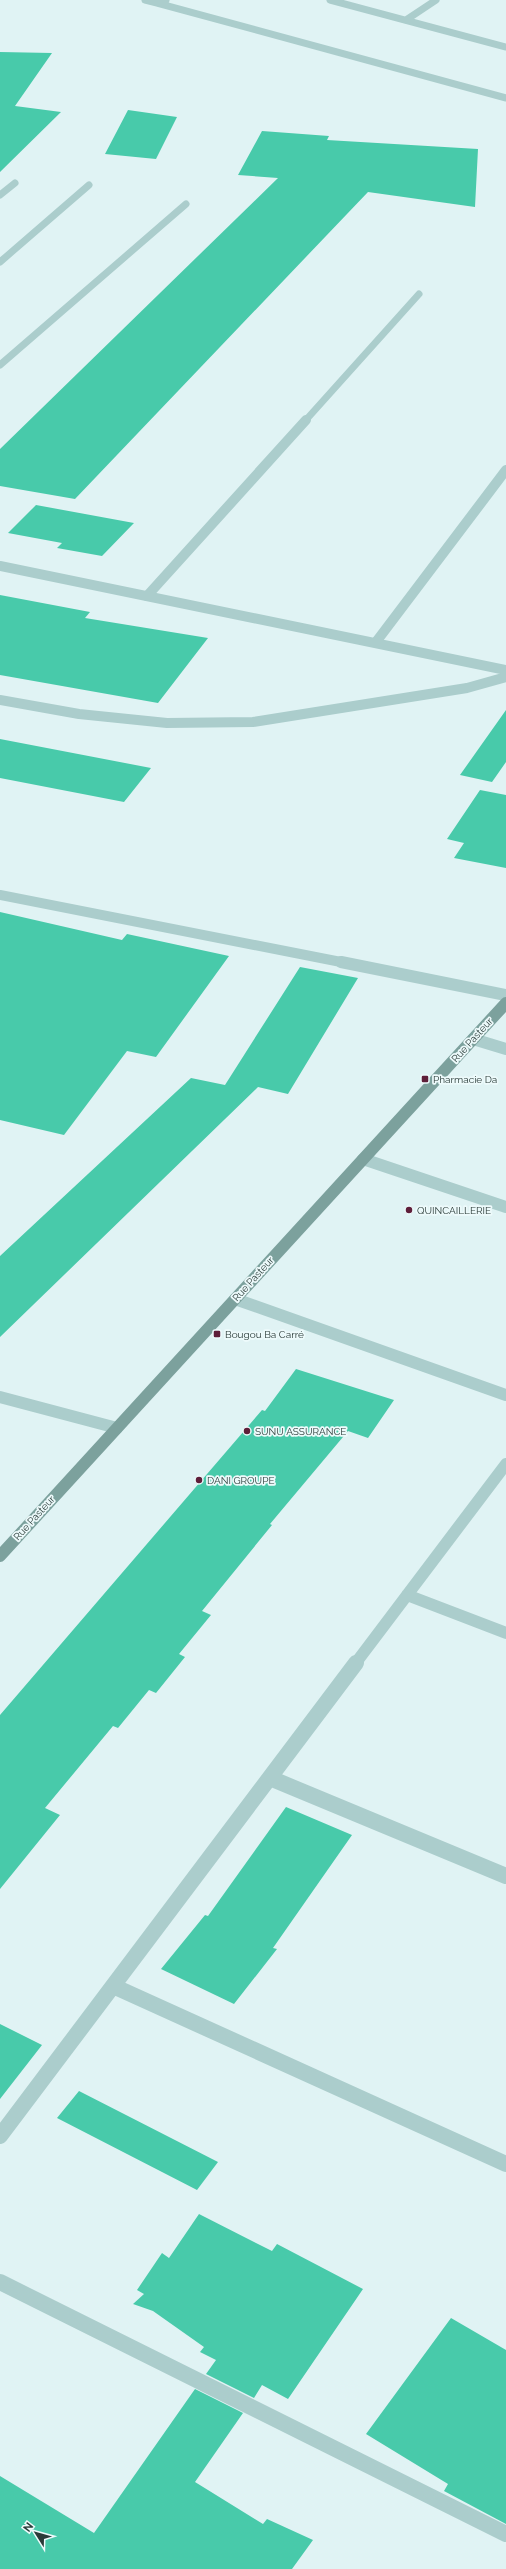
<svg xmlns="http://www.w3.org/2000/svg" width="506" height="2569" font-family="Raleway,sans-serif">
<rect width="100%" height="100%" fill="#e0f3f4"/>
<path fill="#48caaa" d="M0 52 52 53 15 106 61 112 0 172Z
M128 110 177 117 156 159 105 154Z
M262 131 329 136 327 140 478 149 475 207 368 192 75 499 0 486V449L278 178 238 175Z
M36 505 134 523 102 556 57 548 62 543 8 533Z
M0 595 90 612 85 618 208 638 158 703 0 675Z
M506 710V762L492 782 460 775Z
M0 739 151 768 124 802 0 778Z
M480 790 506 795V868L454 858 464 843 447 839Z
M0 912 122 940 127 934 229 956 156 1057 127 1051 64 1135 0 1120Z
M300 967 358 978 288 1094 258 1087 0 1337V1256L191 1078 225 1085Z
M296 1369 394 1400 368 1438 348 1431 270 1524 272 1525 202 1611 211 1615 179 1654 185 1657 156 1693 149 1690 118 1728 113 1726 45 1808 60 1815 0 1889V1715L262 1410 265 1411Z
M286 1807 352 1835 273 1948 277 1949 234 2004 161 1969 205 1915 208 1916Z
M0 2024 42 2045 0 2099Z
M79 2091 218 2162 197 2190 57 2118Z
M199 2214 272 2251 277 2244 363 2289 288 2399 262 2385 254 2398 206 2374 216 2360 200 2352 204 2347 153 2311 133 2304 144 2294 137 2290 162 2253 169 2258Z
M451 2318 506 2350V2524L444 2491 448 2484 366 2434Z
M195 2389 243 2413 195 2482 263 2524 267 2519 313 2540 292 2569H0V2476L94 2533Z"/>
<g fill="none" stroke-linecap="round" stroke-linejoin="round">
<path stroke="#abcdcc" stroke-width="7" d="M145 0 157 3
M166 0 157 3 506 98
M0 262 89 185
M0 365 186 204
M305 421 419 294"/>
<path stroke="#abcdcc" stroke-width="10" d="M147 596 306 420
M0 895 346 963"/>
<path stroke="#abcdcc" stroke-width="12" d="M341 962 506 995"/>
<path stroke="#abcdcc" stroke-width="7" d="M330 0 506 47
M406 20 436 0
M0 195 15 183"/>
<path stroke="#abcdcc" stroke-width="10" d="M0 566 506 670
M376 642 506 470
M0 700 79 714 167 723 253 722 467 688 506 677"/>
<path stroke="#abcdcc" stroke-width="12" d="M473 1039 506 1049
M363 1159 506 1207
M235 1299 506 1395
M0 1397 117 1428
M407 1595 506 1633
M355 1664 506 1464"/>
<path stroke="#abcdcc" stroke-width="16" d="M270 1778 506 1876
M113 1986 506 2164
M0 2136 356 1663
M0 2282 506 2534"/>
<path stroke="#7ca19d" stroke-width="12" d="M0 1556 506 1003"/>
</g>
<g fill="#5e1e39" stroke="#edfafb" stroke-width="1.5">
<rect x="421" y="1075" width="8" height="8" rx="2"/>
<circle cx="409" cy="1210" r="4"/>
<rect x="213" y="1330" width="8" height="8" rx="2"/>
<circle cx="247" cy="1431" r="4"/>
<circle cx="199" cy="1480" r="4"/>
</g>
<g text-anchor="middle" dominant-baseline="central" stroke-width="3.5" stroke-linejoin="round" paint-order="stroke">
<g font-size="10" fill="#2a3b38" stroke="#edfafb">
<text transform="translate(472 1040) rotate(-48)">Rue Pasteur</text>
<text transform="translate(253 1279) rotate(-48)">Rue Pasteur</text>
<text transform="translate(34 1518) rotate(-48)">Rue Pasteur</text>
</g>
<g font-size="10" fill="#2a3b38" stroke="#edfafb" text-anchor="start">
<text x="433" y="1079">Pharmacie Da</text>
<text x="417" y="1210">QUINCAILLERIE</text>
<text x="225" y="1334">Bougou Ba Carré</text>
<text x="255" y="1431">SUNU ASSURANCE</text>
<text x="207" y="1480">DANI GROUPE</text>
</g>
</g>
<g transform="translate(36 2533) rotate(307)" stroke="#edfafb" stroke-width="3" paint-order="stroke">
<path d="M0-3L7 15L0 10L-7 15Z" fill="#2a3b38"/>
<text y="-6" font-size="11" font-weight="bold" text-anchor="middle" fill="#2a3b38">N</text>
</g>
</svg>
